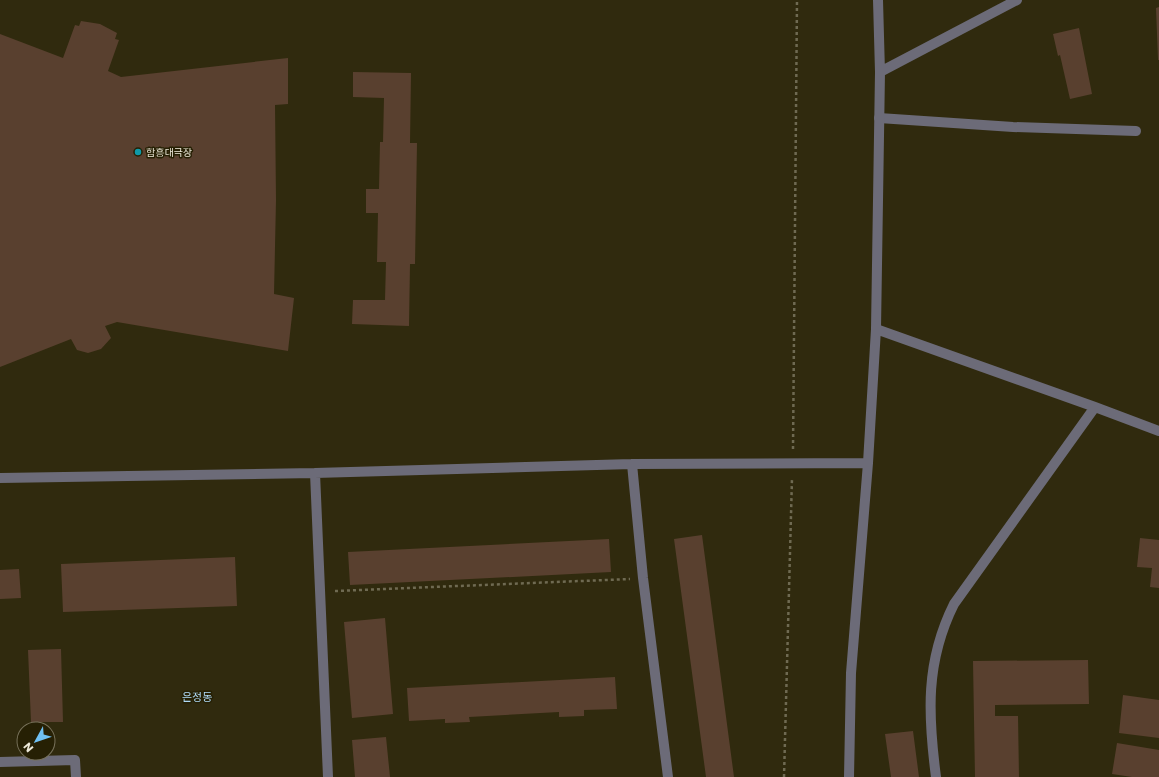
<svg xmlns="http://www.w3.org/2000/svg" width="1159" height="777" font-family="Poppins,'Noto Sans KR',sans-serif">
<rect width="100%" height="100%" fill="#302a0e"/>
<path fill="#59402f" d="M1159 7V60H1158L1156 8Z
M81 21 100 24 117 33 115 39 119 40 108 71 121 77 288 58V104L275 105 276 200 274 294 294 298 288 351 117 322 105 326 111 338 101 349 88 353 77 350 71 339 0 367V34L63 58 75 25 79 26Z
M1079 28 1092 94 1070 99 1060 55 1058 56 1053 34Z
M353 72 411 73 410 143H417L415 264H410L409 326 352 324 353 300H385L386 262H377L378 213H366V189H379L380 142H383L384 98 353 97Z
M702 535 734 777H706L674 539Z
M1140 538 1159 540V588L1150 587 1152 568 1137 567Z
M609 539 611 572 350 585 348 552Z
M235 557 237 606 63 612 61 564Z
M19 569 21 598 0 599V570Z
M385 618 393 714 352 718 344 622Z
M61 649 63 722H31L28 650Z
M1088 660 1089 704 995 705V716H1018L1019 777H975L973 661Z
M615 677 617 709 584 710V716L559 717V712L469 717 470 722 445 723V719L409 721 407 688Z
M1123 695 1159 700V738L1119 733Z
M913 731 919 777H891L885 734Z
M386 737 390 777H355L352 740Z
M1117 743 1159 750V777H1132L1112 774Z"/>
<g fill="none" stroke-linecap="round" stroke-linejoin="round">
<path stroke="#6f6a52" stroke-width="2.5" stroke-dasharray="3 3" stroke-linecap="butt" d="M793 449 797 0
M335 591 630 579
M784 777 792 478"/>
<path stroke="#6c6b78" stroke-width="10" d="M879 118 1013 127 1136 131
M0 762 75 760 76 777"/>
<path stroke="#6c6b78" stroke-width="10" d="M880 72 1017 0
M876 329 1095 407 1159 431
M632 464 643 578 668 777
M315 473 328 777
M0 478 315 473 632 464 868 463
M849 777 851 673 868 463 876 329 880 72 878 0
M936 777C928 715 925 662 954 604L1095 407"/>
</g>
<circle fill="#0f9aa8" stroke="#262004" stroke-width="1.5" cx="138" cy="152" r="4"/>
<g text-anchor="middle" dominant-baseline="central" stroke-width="3" stroke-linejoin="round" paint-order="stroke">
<g font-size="10" fill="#ede9d9" stroke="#262004" text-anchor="start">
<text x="146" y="152">함흥대극장</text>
</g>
<g font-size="11" fill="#b0dbf8" stroke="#262004">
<text x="197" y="697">은정동</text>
</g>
</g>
<g transform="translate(36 741) rotate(230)"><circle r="19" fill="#262004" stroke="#767059"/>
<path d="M0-3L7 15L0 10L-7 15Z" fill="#70c1f4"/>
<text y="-6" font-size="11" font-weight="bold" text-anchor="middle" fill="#ede9d9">N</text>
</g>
</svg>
